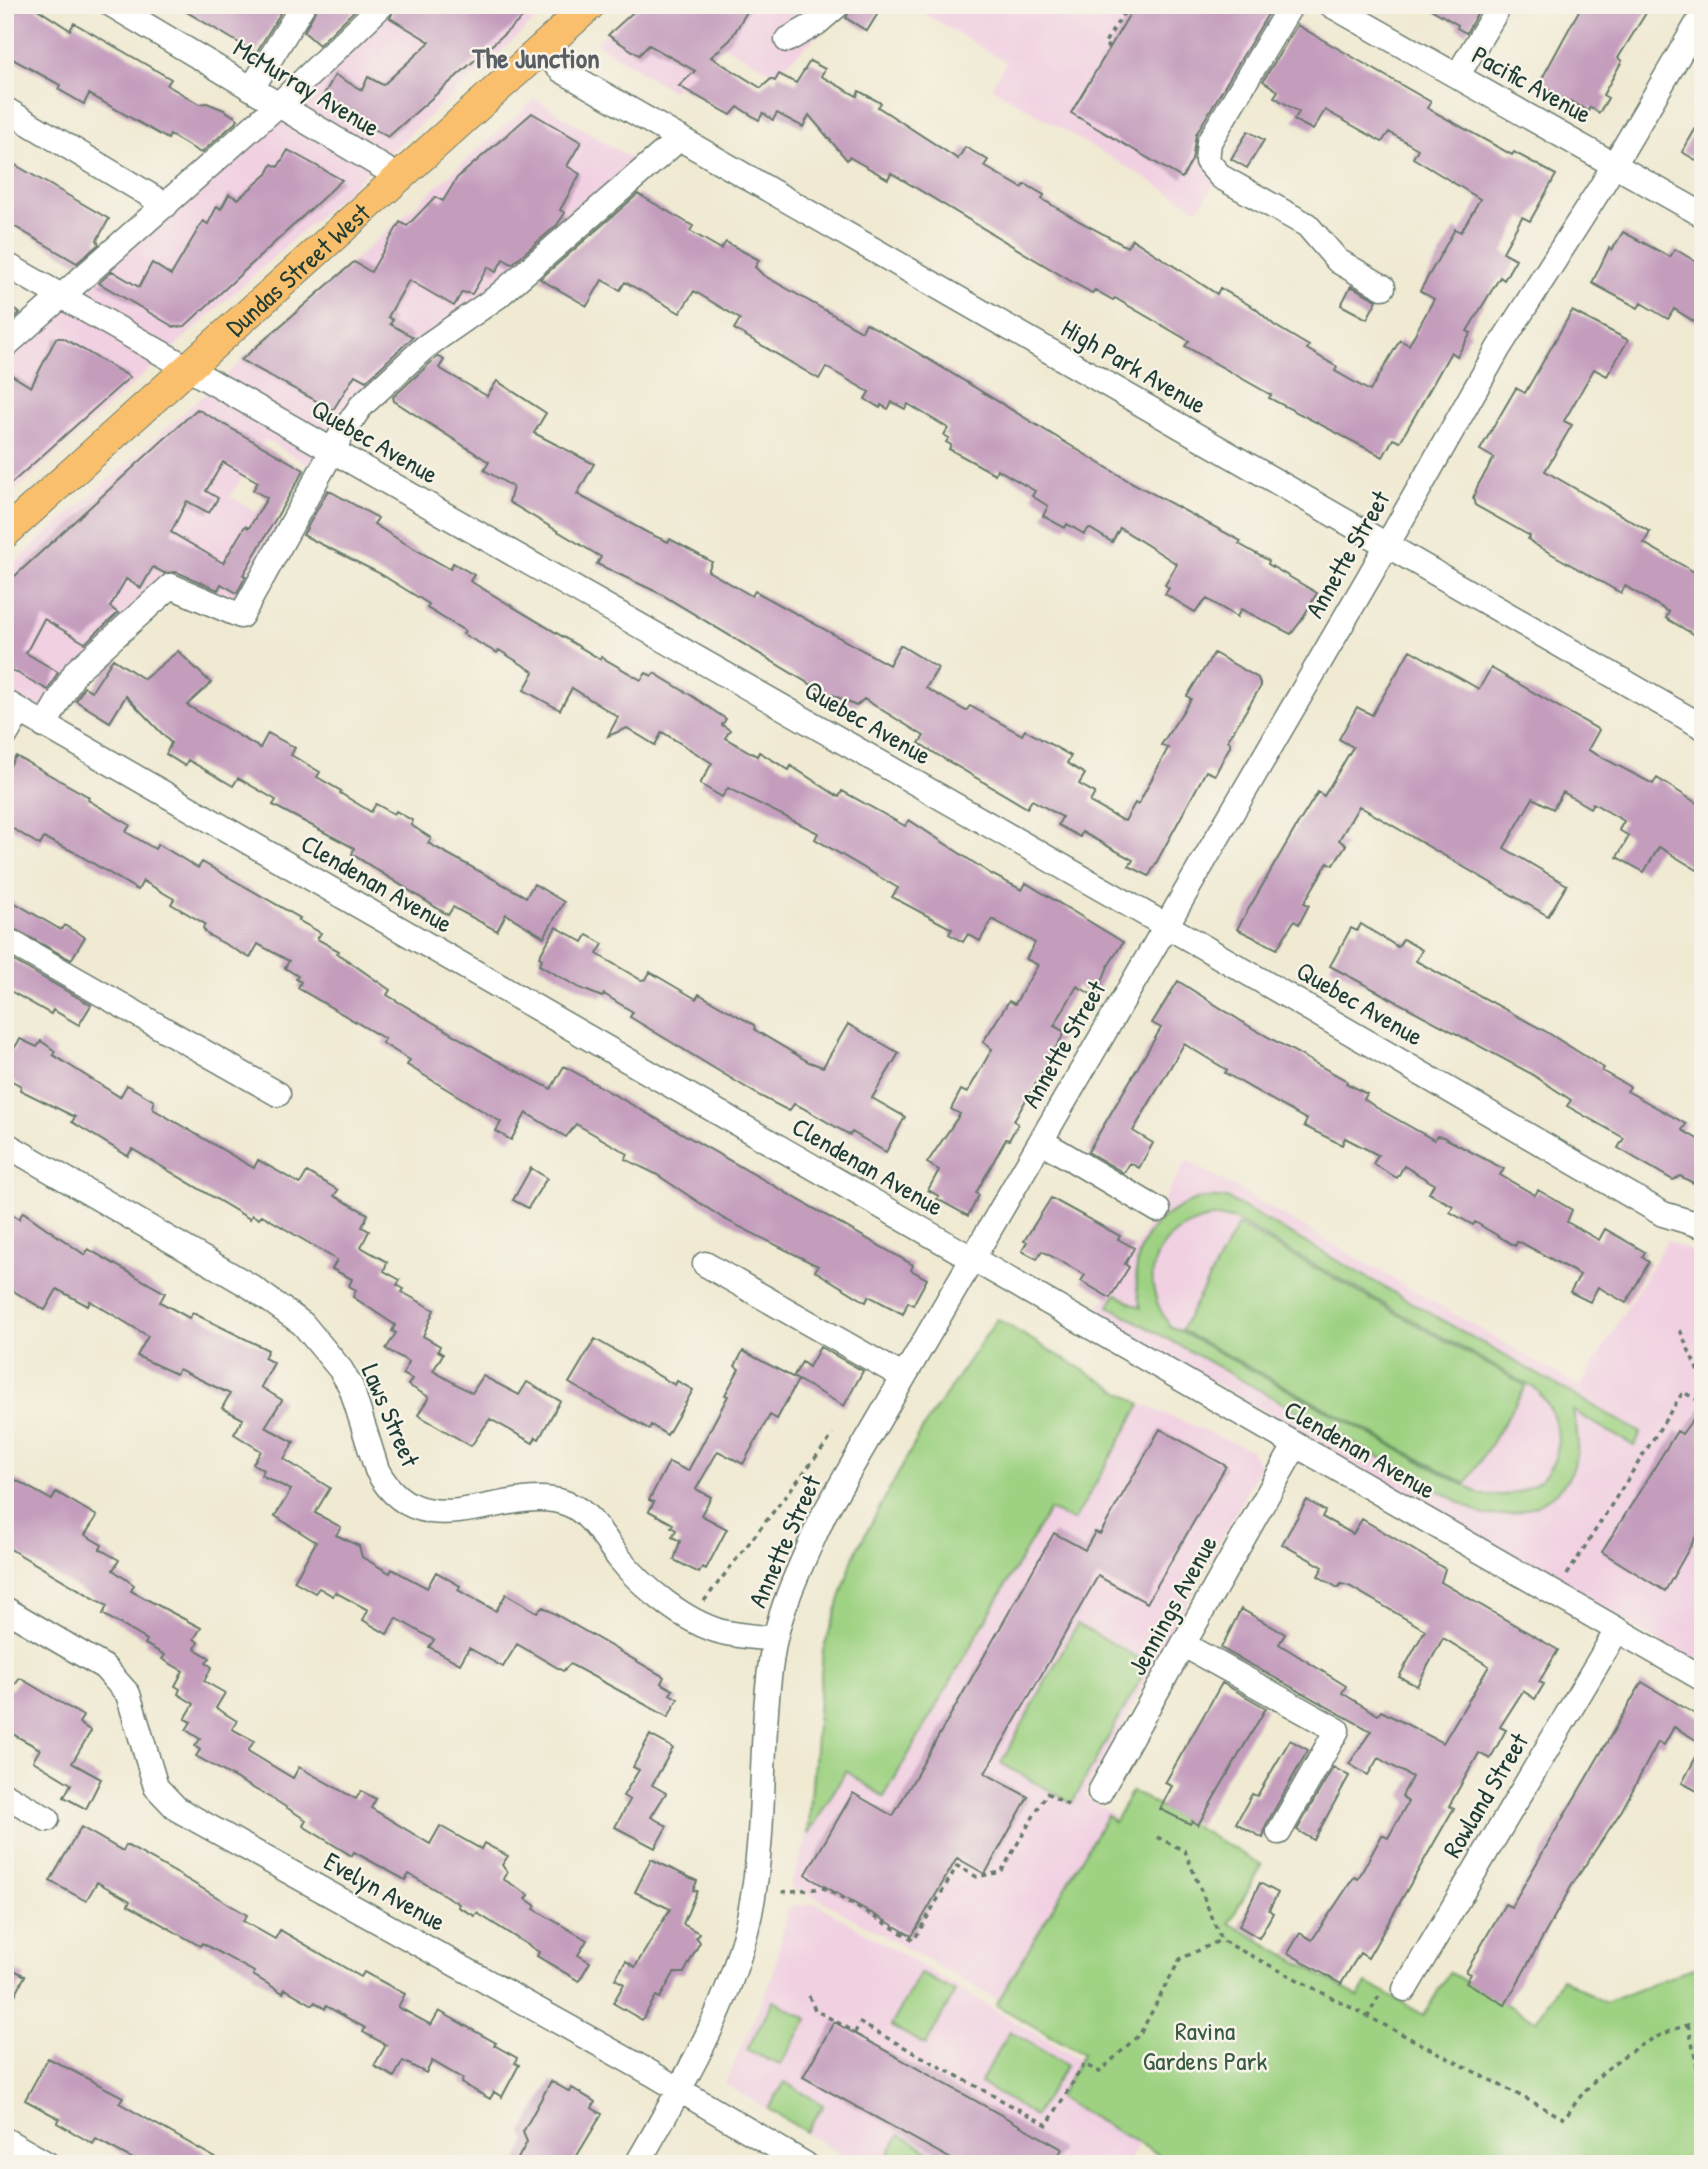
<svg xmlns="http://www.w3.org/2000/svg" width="1708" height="2169" font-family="'Patrick Hand',sans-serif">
<rect width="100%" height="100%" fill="#f7f3e8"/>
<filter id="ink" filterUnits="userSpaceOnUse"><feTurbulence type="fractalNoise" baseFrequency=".0143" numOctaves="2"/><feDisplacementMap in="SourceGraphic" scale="14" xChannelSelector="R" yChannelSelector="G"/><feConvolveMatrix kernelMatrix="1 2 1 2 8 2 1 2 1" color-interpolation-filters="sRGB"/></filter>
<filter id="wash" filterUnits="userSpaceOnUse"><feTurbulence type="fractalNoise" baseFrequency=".00686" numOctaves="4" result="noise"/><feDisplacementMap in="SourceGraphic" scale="28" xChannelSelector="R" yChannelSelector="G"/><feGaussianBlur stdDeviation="1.57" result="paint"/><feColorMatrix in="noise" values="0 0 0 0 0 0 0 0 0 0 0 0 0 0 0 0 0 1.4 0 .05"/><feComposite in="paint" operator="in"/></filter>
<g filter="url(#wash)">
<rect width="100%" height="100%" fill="#f0ead3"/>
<path fill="#f1d0e2" d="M376 5H552L5 500V345Z
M637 5H850L776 74 723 45 672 91 596 43Z
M910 5H1291L1211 149 1215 183 1198 209 991 87 1006 62Z
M535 99 639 164 386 379 314 469 265 439 230 497 285 527 227 619 175 589 61 703 55 713 15 733 5 748V572Z
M1187 1160 1580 1387 1667 1240 1690 1251 1703 1253V1667L1096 1314Z
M997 1319 1141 1404 1251 1450 1260 1467 1084 1796 1114 1815 1002 2002 817 1898 790 1887 808 1835 823 1651 854 1555 923 1428Z
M815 1903 1079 2059 1057 2099 1139 2143 1127 2164H857L725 2084 772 1979 788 1907Z"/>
<path fill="#9ed282" stroke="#5e885b" stroke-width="2" fill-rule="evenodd" d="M1202 1198H1227L1641 1433 1634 1446 1573 1411C1574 1418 1576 1426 1577 1433 1583 1490 1533 1518 1483 1515L1109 1306 1116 1294 1141 1308C1126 1252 1147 1216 1202 1198ZM1213 1217 1233 1219 1537 1390C1583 1443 1548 1505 1480 1494L1170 1326C1135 1277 1154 1229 1213 1217Z
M1238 1225 1526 1386 1466 1484 1181 1330Z
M997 1319 1141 1404 1074 1521 1049 1510 884 1797 846 1771 808 1835 823 1651 854 1555 923 1428Z
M1077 1624 1149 1664 1072 1803 1001 1763Z
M1132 1791 1262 1865 1229 1923 1359 1997 1367 1983 1424 2015 1449 1972 1536 2021 1562 1978 1605 2003 1703 1964V2164H1176L1058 2098 1083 2054 996 2005 1107 1815 1114 1822Z
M920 1973 955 1992 926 2045 891 2026Z
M773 2001 808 2019 780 2065 747 2050Z
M1010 2031 1066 2065 1035 2116 980 2083Z
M785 2082 823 2105 806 2132 768 2109Z
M900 2134 951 2164H883Z"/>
<g id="blocks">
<path fill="#c49dbd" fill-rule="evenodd" d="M5 5H31L70 30 74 23 171 79 167 85 199 104 207 103 224 110 238 119 236 122 201 153 170 135 168 139 89 94 84 104 58 89 60 85 5 55Z
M175 5H270L280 14 256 53Z
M318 5H360L319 45 304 32Z
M396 5H537L388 137 322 98 335 75 362 90 368 77 383 85 430 42 390 18Z
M641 5H751L730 40 711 57 761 88 771 79 775 81 779 74 796 83 810 61 825 69 821 76 857 96 859 91 881 103 878 107 958 159 965 147 988 160 984 166 1022 188 1025 184 1044 195 1042 199 1079 221 1127 247 1132 239 1217 294 1220 288 1256 309 1274 325 1309 346 1307 349 1337 367 1335 371 1370 391 1400 340 1409 345 1434 299 1420 291 1455 229 1461 232 1480 199 1413 158 1418 149 1389 132 1382 142 1325 110 1313 130 1294 120 1299 112 1274 97 1278 91 1263 81 1297 25 1431 102 1427 108 1512 155 1514 152 1556 175 1530 221 1522 217 1503 252 1516 259 1504 280 1500 277 1467 331 1471 333 1457 356 1451 352 1400 442 1393 439 1383 457 1269 398 1271 395 1185 346 1189 341 1115 298 1113 300 1095 290 1092 293 1069 280 891 173 888 179 849 157 847 160 809 115 803 127 777 113 773 120 763 113 759 120 738 107 731 115 679 86 695 71 649 45 639 55 608 35Z
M852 5H883L867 31 846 18Z
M1135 5H1265L1271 9 1196 134 1192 160 1182 178 1071 113Z
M1424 5H1482L1466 33 1457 28 1458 25Z
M1582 5H1651L1618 58 1622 61 1603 95 1608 98 1599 113 1590 107 1588 111 1570 101 1568 103 1539 84Z
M532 113 581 142 567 166 580 174 560 210 565 213 557 225 512 264 503 259 496 272 488 267 472 294 462 292 454 306 409 280 388 317 393 320 390 324 413 337 366 381 355 375 333 410 241 360 354 262 371 272 400 222 407 226 435 197 443 201 457 178Z
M1703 116V164L1682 152Z
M1248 131 1264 140 1247 168 1231 159Z
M288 150 342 180 185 326 174 327 99 283 112 271 139 287 152 263 171 275 203 221 208 224 217 206 221 209 229 194 238 199 267 174 272 164 278 167Z
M5 159 109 219 97 240 99 244 77 263 5 221Z
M638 194 693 226 690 231 721 249 726 242 759 260 755 267 763 275 800 296 862 331 866 323 900 342 1129 481 1241 541 1239 544 1269 561 1268 564 1317 593 1301 621 1291 634 1241 609 1237 617 1207 599 1195 612 1165 594 1169 588 1165 585 1177 564 1155 550 1120 528 1112 542 1089 528 1084 534 1067 524 1065 528 1043 516 1048 506 1032 496 1035 491 997 469 995 474 949 449 951 445 946 442 949 438 944 435 948 428 908 404 905 409 892 402 888 409 881 405 880 408 865 399 869 392 826 367 819 379 734 329 740 319 694 291 680 313 625 282 620 290 602 280 587 306 540 279Z
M1623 232 1670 257 1675 249 1703 266V327L1674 309 1668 319 1641 303 1638 308 1592 283 1609 248 1612 250Z
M1351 286 1377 300 1367 319 1341 305Z
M5 303 20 313 5 326Z
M1572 311 1628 340 1607 376 1594 369 1564 421 1572 425 1545 471 1650 532 1644 543 1703 577V640L1666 618 1669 612 1625 586 1621 593 1534 544 1528 539 1530 536 1475 505 1473 498 1478 485 1494 458 1480 450 1516 388 1525 393Z
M56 338H63L130 377 5 489V371L31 387Z
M438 356 444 360 439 368 487 396 497 381 546 413 534 433 594 464 577 494 648 533 668 542 670 539 712 562 708 571 752 596 755 591 889 665 900 645 938 668 926 688 966 711 970 706 1022 735 1025 730 1071 756 1067 763 1085 774 1079 784 1095 793 1090 802 1120 819 1125 821 1135 803 1138 805 1168 748 1161 745 1191 699 1187 696 1214 653 1258 678 1261 686 1228 740 1231 744 1215 775 1206 771 1149 876 1129 866 1133 860 1082 832 1080 837 1058 825 1062 817 1032 800 1027 808 936 754 919 743 924 736 864 699 856 706 808 683 659 593 597 564 601 557 509 502 513 487 484 470 489 462 394 401 393 397Z
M197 409 304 470 243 575 246 576 237 593 221 584 218 590 177 572 164 573 153 567 141 588 126 579 110 607 118 613 85 643 44 619 26 653 58 672 48 690 5 666V585ZM223 462 258 482 253 490 267 498 249 528 245 526 223 563 171 532 187 501 209 513 218 498 206 491Z
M328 490 378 518 374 524 401 541 450 569 453 563 474 575 470 581 600 659 601 657 641 680 646 673 652 676 654 673 692 696 726 719 722 725 730 730 725 738 757 756 759 752 789 770 791 766 839 797 842 791 905 826 909 820 991 874 1022 890 1026 883 1123 942 1108 966 1096 997 1077 986 1054 1026 1065 1032 1014 1121 1018 1124 1009 1140 1006 1139 976 1193 979 1195 968 1216 937 1199 939 1196 928 1190 939 1170 927 1163 960 1114 951 1109 961 1090 967 1093 992 1049 983 1042 1009 1001 1015 1004 1038 965 1026 959 1035 943 992 919 980 941 968 934 963 942 949 934 952 929 892 897 898 888 815 839 818 833 728 788 722 797 700 784 712 763 662 732 655 745 627 728 608 736 618 717 572 688 560 710 524 690 534 672 499 650 497 653 463 634 465 631 427 608 429 604 379 573 303 535Z
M1410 650 1479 689 1491 668 1599 730 1588 750 1653 784 1657 778 1703 807V861L1697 870 1659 847 1644 872 1617 857 1629 836 1619 830 1624 821 1593 803 1590 808 1563 792 1553 809 1533 798 1504 848 1567 885 1548 916 1359 806 1339 840 1346 845 1333 865 1328 862 1304 903 1309 905 1299 924 1294 921 1277 949 1237 929 1296 827 1318 792 1324 796 1353 747 1339 739 1357 707 1372 715Z
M178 651 211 683 187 705 260 748 268 733 295 748 291 755 320 772 317 777 341 791 340 793 371 812 376 804 394 814 396 811 413 821 411 825 431 838 428 843 526 897 534 884 564 902 544 937 506 914 497 931 453 907 448 915 352 854 354 848 273 805 276 800 238 778 233 786 188 760 185 766 166 754 171 743 126 696 110 722 76 701 84 687 92 691 113 659 144 679Z
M16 756 89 797 88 800 130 825 126 832 155 849 158 844 198 868 202 862 300 918 298 920 321 933 317 939 339 951 337 953 390 990 387 995 496 1060 551 1089 564 1066 913 1265 911 1270 927 1279 913 1305 908 1302 903 1314 869 1296 866 1302 815 1271 818 1266 724 1219 656 1174 625 1159 628 1154 576 1124 566 1137 526 1113 511 1140 496 1131 501 1122 407 1065 410 1060 382 1043 385 1039 298 988 301 982 296 979 298 976 285 968 289 961 258 944 250 958 207 934 203 928 205 924 171 904 174 899 143 881 138 890 72 851 44 838 40 845 5 824V773Z
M5 897 61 930 64 925 85 937 71 960 5 924Z
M1361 924 1398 947 1403 939 1422 950 1416 961 1545 1031 1604 1068 1602 1071 1630 1087 1627 1091 1686 1124 1682 1130 1703 1142V1188L1680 1176 1673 1180 1618 1148 1624 1138 1567 1106 1571 1100 1530 1073 1330 966 1351 928 1357 931Z
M556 927 583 942 587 935 603 944 597 954 641 980 646 979 650 972 696 999 699 994 754 1025 755 1030 809 1062 823 1067 848 1024 899 1053 872 1098 905 1117 886 1152 852 1132 850 1135 801 1107 794 1104 789 1111 760 1096 630 1017 633 1012 604 994 602 997 580 988 539 965 542 959 539 957Z
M5 956 91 1005 79 1025 53 1010 51 1014 5 988Z
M1178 981 1252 1028 1347 1081 1346 1083 1367 1094 1364 1099 1377 1108 1434 1140 1437 1136 1443 1137 1504 1169 1500 1175 1535 1195 1538 1190 1572 1210 1567 1222 1599 1240 1605 1229 1645 1252 1642 1257 1649 1262 1626 1303 1598 1287 1590 1302 1570 1292 1580 1275 1522 1243 1517 1242 1515 1246 1475 1222 1473 1225 1450 1212 1453 1206 1429 1193 1434 1184 1404 1166 1397 1178 1373 1164 1378 1155 1345 1138 1342 1145 1304 1126 1307 1120 1225 1073 1227 1070 1184 1044 1133 1131 1153 1143 1139 1168 1130 1163 1124 1173 1088 1152 1161 1028 1152 1023Z
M20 1039 37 1047 41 1041 55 1051 53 1055 120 1097 127 1085 154 1101 153 1109 254 1168 258 1160 300 1184 307 1172 338 1190 334 1196 368 1214 362 1227 369 1231 361 1247 387 1262 384 1271 400 1280 397 1285 404 1289 402 1292 434 1310 423 1336 440 1346 438 1351 443 1354 433 1371 472 1393 483 1376 519 1395 527 1382 560 1401 539 1439 536 1437 533 1443 490 1419 471 1446 418 1415 429 1397 408 1385 412 1379 403 1374 409 1362 386 1349 396 1333 392 1331 395 1325 353 1297 356 1290 349 1286 352 1279 332 1269 337 1260 262 1215 259 1219 252 1215 250 1219 132 1149 128 1156 72 1122 75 1117 20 1090 21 1086 5 1077V1063Z
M531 1168 547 1178 528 1208 513 1200Z
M1051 1198 1120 1236 1118 1239 1134 1248 1125 1264 1129 1267 1110 1298 1081 1281 1085 1275 1042 1251 1037 1259 1022 1251 1027 1242 1024 1241Z
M5 1211 19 1219 23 1212 85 1255 88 1249 165 1293 160 1302 189 1318 193 1313 268 1350 264 1358 274 1363 261 1387 282 1400 265 1427 294 1442 284 1459 330 1488 315 1513 341 1527 336 1535 359 1546 362 1557 390 1573 392 1569 427 1588 436 1572 460 1586 458 1590 496 1611 506 1594 537 1612 543 1607 664 1677 661 1683 673 1690 670 1694 678 1699 668 1717 570 1664 563 1671 517 1644 503 1667 469 1648 460 1664 429 1647 434 1640 396 1618 387 1634 363 1620 368 1610 335 1592 333 1596 319 1588 315 1593 294 1581 316 1542 275 1516 291 1490 261 1475 264 1470 253 1464 261 1451 234 1434 243 1419 222 1408 230 1394 179 1369 176 1374 137 1356 148 1336 90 1301 88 1306 57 1289 45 1310 5 1286Z
M595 1339 675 1385 677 1381 693 1390 667 1435 651 1425 649 1429 569 1383Z
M820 1347 863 1371 844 1406 793 1377 802 1362 809 1367Z
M743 1351 798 1380 777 1419 770 1415 743 1464 718 1451 696 1489 711 1497 701 1515 727 1529 706 1569 702 1567 699 1573 674 1560 680 1541 672 1537 676 1530 671 1527 673 1524 649 1511 654 1502 649 1500 669 1462 688 1471 728 1396 725 1395 739 1369 735 1366Z
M1703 1405V1524L1665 1591 1602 1552 1677 1431 1682 1434Z
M1160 1429 1226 1466 1147 1603 1098 1576 985 1773 1028 1797 985 1874 957 1858 912 1936 810 1878 806 1874 853 1793 893 1816 1054 1533 1085 1550 1095 1532 1100 1534Z
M5 1474 52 1500 56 1492 97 1516 85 1535 102 1545 100 1549 119 1560 113 1570 134 1585 131 1591 201 1628 194 1639 198 1642 195 1649 210 1658 206 1663 212 1667 204 1681 225 1693 216 1708 237 1721 232 1729 254 1741 248 1751 293 1778 299 1767 356 1799 361 1791 376 1799 371 1808 430 1844 440 1826 481 1849 484 1843 508 1856 502 1865 507 1872 503 1879 529 1895 526 1899 536 1906 534 1909 587 1940 578 1955 590 1962 579 1981 537 1956 539 1952 477 1913 475 1916 458 1907 459 1904 409 1874 405 1880 354 1852 352 1856 303 1826 306 1820 278 1802 196 1756 200 1750 195 1746 200 1739 186 1730 191 1722 185 1719 194 1704 178 1694 180 1689 175 1686 183 1671 162 1659 165 1655 145 1644 147 1640 103 1614 107 1606 5 1546Z
M1307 1500 1325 1511 1322 1517 1353 1534 1362 1519 1389 1535 1445 1569 1441 1582 1558 1650 1539 1682 1544 1684 1535 1699 1523 1691 1500 1727 1506 1730 1490 1759 1479 1753 1449 1806 1454 1808 1368 1958 1360 1953 1341 1984 1288 1953 1300 1933 1312 1940 1354 1877 1358 1879 1382 1835 1388 1838 1408 1802 1402 1796 1412 1777 1378 1758 1368 1775 1349 1764 1371 1731 1221 1648 1241 1609 1285 1634 1279 1644 1346 1686 1342 1693 1378 1715 1381 1711 1443 1743 1489 1666 1443 1638 1417 1686 1399 1677 1425 1630 1349 1586 1341 1584 1338 1588 1318 1576 1323 1567 1282 1544Z
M20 1678 83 1716 79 1723 91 1731 72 1763 101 1779 86 1809 64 1797 71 1784 33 1761 40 1749 5 1730V1687L11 1690Z
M1642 1682 1703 1719V1794L1682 1783 1703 1744 1674 1727 1664 1745 1658 1742 1622 1810 1572 1885 1505 2005 1466 1982 1471 1974 1466 1972 1505 1904 1511 1907Z
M1222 1683 1266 1708 1198 1825 1192 1821 1190 1824 1160 1809 1172 1786 1165 1783Z
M650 1735 673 1748 652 1785 666 1793 651 1817 667 1826 655 1848 615 1827 630 1800 623 1796 639 1770 633 1767Z
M1290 1740 1308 1750 1266 1825 1263 1838 1236 1823 1252 1794 1257 1796Z
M1333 1767 1349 1776 1314 1840 1297 1830Z
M81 1827 123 1851 126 1845 178 1874 247 1915 243 1921 275 1939 280 1930 361 1977 364 1972 405 1994 398 2007 431 2025 439 2011 496 2043 494 2045 517 2058 515 2063 519 2065 502 2097 494 2092 490 2099 461 2083 463 2079 432 2061 426 2073 403 2061 394 2077 374 2066 386 2045 363 2032 365 2028 326 2006 325 2009 315 2002 313 2005 285 1989 283 1993 253 1975 254 1972 202 1943 200 1946 128 1905 130 1901 97 1882 86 1901 50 1881Z
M651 1859 697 1881 693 1890 697 1891 683 1924 699 1933 696 1937 700 1942 684 1973H674L660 1998 656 1996 642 2020 613 2003 624 1984 615 1979 626 1961 635 1967 670 1909 635 1892Z
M1260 1883 1278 1893 1269 1910 1273 1913 1259 1938 1239 1926Z
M5 1965 25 1976 5 2014Z
M834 2022 1062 2149 1054 2164H960L803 2077Z
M48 2058 123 2097 119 2103 226 2164H142L96 2139 93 2144 57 2123 60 2119 25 2100Z
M551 2081 570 2092 572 2088 595 2102 592 2108 602 2114 572 2164H515L527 2142 523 2132Z"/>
</g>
</g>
<g filter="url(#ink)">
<use href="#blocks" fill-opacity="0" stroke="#687a6c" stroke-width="2"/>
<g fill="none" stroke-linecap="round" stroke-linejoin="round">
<g stroke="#687a6c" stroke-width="27">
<path id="minor" d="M112 5 399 177
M1291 5 1209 142 1207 161 1221 177 1307 225 1338 261 1383 287
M1331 5 1703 215
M787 40 817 23 838 5
M541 50 561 70 1703 727
M1457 76 1500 5
M252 88 303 5
M5 109 166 205
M5 264 1193 941 1663 1214 1703 1226
M5 346 279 104 382 5
M5 702 1703 1679
M44 726 76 671 171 586 241 616 341 435 361 406 425 347 497 297 680 138
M5 736 20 711
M5 939 278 1094
M1041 1141 1158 1210
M5 1144 250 1286 303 1324 341 1370 351 1387 377 1470C422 1555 509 1480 568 1504 591 1513 604 1539 619 1558 642 1587 685 1622 722 1632 739 1636 758 1637 775 1639
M705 1264 902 1376
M5 1609 104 1667 128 1694 156 1787 177 1809 651 2073 805 2164
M1184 1645 1337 1730 1279 1832
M1100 1792 1295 1446
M5 1795 47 1819
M1405 1989 1616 1632
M5 2140 47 2164
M637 2164C683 2084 731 2005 750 1913 768 1824 758 1732 774 1643 783 1599 806 1555 824 1514L1369 577 1498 349 1601 187 1703 14"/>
</g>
<g stroke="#687a6c" stroke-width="32">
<g id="major">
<path id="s1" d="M5 533 590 5"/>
</g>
</g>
<path stroke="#687a6c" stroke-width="3.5" stroke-dasharray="5 5" stroke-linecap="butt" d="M1110 48 1104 44 1129 5
M1680 1330 1703 1383
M1567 1575 1683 1392 1703 1403
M704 1601 833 1435
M1157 1837 1185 1851 1221 1940 1565 2119C1594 2069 1648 2033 1703 2021
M782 1892 824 1888 914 1940 957 1866 977 1877 1001 1872 1047 1793 1068 1805
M809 1996 815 2010 855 2032 860 2023 1047 2125 1084 2064 1099 2072 1140 2034 1180 1959 1221 1940
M1367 2018 1381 1992
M1688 2024 1703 2095"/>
<use href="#minor" stroke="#fff" stroke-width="24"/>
<use href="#major" stroke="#f9bf6d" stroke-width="30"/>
</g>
</g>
<g text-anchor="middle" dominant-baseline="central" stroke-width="5" stroke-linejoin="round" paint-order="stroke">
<g font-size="26" fill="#1f3d34" stroke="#f7f3e8">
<text transform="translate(1532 84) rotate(29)">Pacific Avenue</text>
<text transform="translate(307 87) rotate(31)">McMurray Avenue</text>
<text stroke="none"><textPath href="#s1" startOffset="394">Dundas Street West</textPath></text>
<text transform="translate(1134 366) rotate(30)">High Park Avenue</text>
<text transform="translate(375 441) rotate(30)">Quebec Avenue</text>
<text transform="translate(1347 554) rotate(-60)">Annette Street</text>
<text transform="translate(868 722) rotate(30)">Quebec Avenue</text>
<text transform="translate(377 883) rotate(30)">Clendenan Avenue</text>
<text transform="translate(1360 1003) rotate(30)">Quebec Avenue</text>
<text transform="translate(1063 1044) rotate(-60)">Annette Street</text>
<text transform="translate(868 1166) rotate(30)">Clendenan Avenue</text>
<text transform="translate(391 1415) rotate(67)">Laws Street</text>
<text transform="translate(1360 1449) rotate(30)">Clendenan Avenue</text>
<text transform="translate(784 1541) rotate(-66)">Annette Street</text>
<text transform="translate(1172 1605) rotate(-61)">Jennings Avenue</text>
<text transform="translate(1485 1795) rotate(-59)">Rowland Street</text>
<text transform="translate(385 1891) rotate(29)">Evelyn Avenue</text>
</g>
<g font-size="26" fill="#385b44" stroke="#f7f3e8">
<text x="1205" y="2030">Ravina<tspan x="1205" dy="30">Gardens Park</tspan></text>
</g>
<g font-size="28" font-weight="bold" fill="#595f64" stroke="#f7f3e8">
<text x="536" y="58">The Junction</text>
</g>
</g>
<rect width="1708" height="2169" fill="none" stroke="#f7f3e8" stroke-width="28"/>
</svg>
